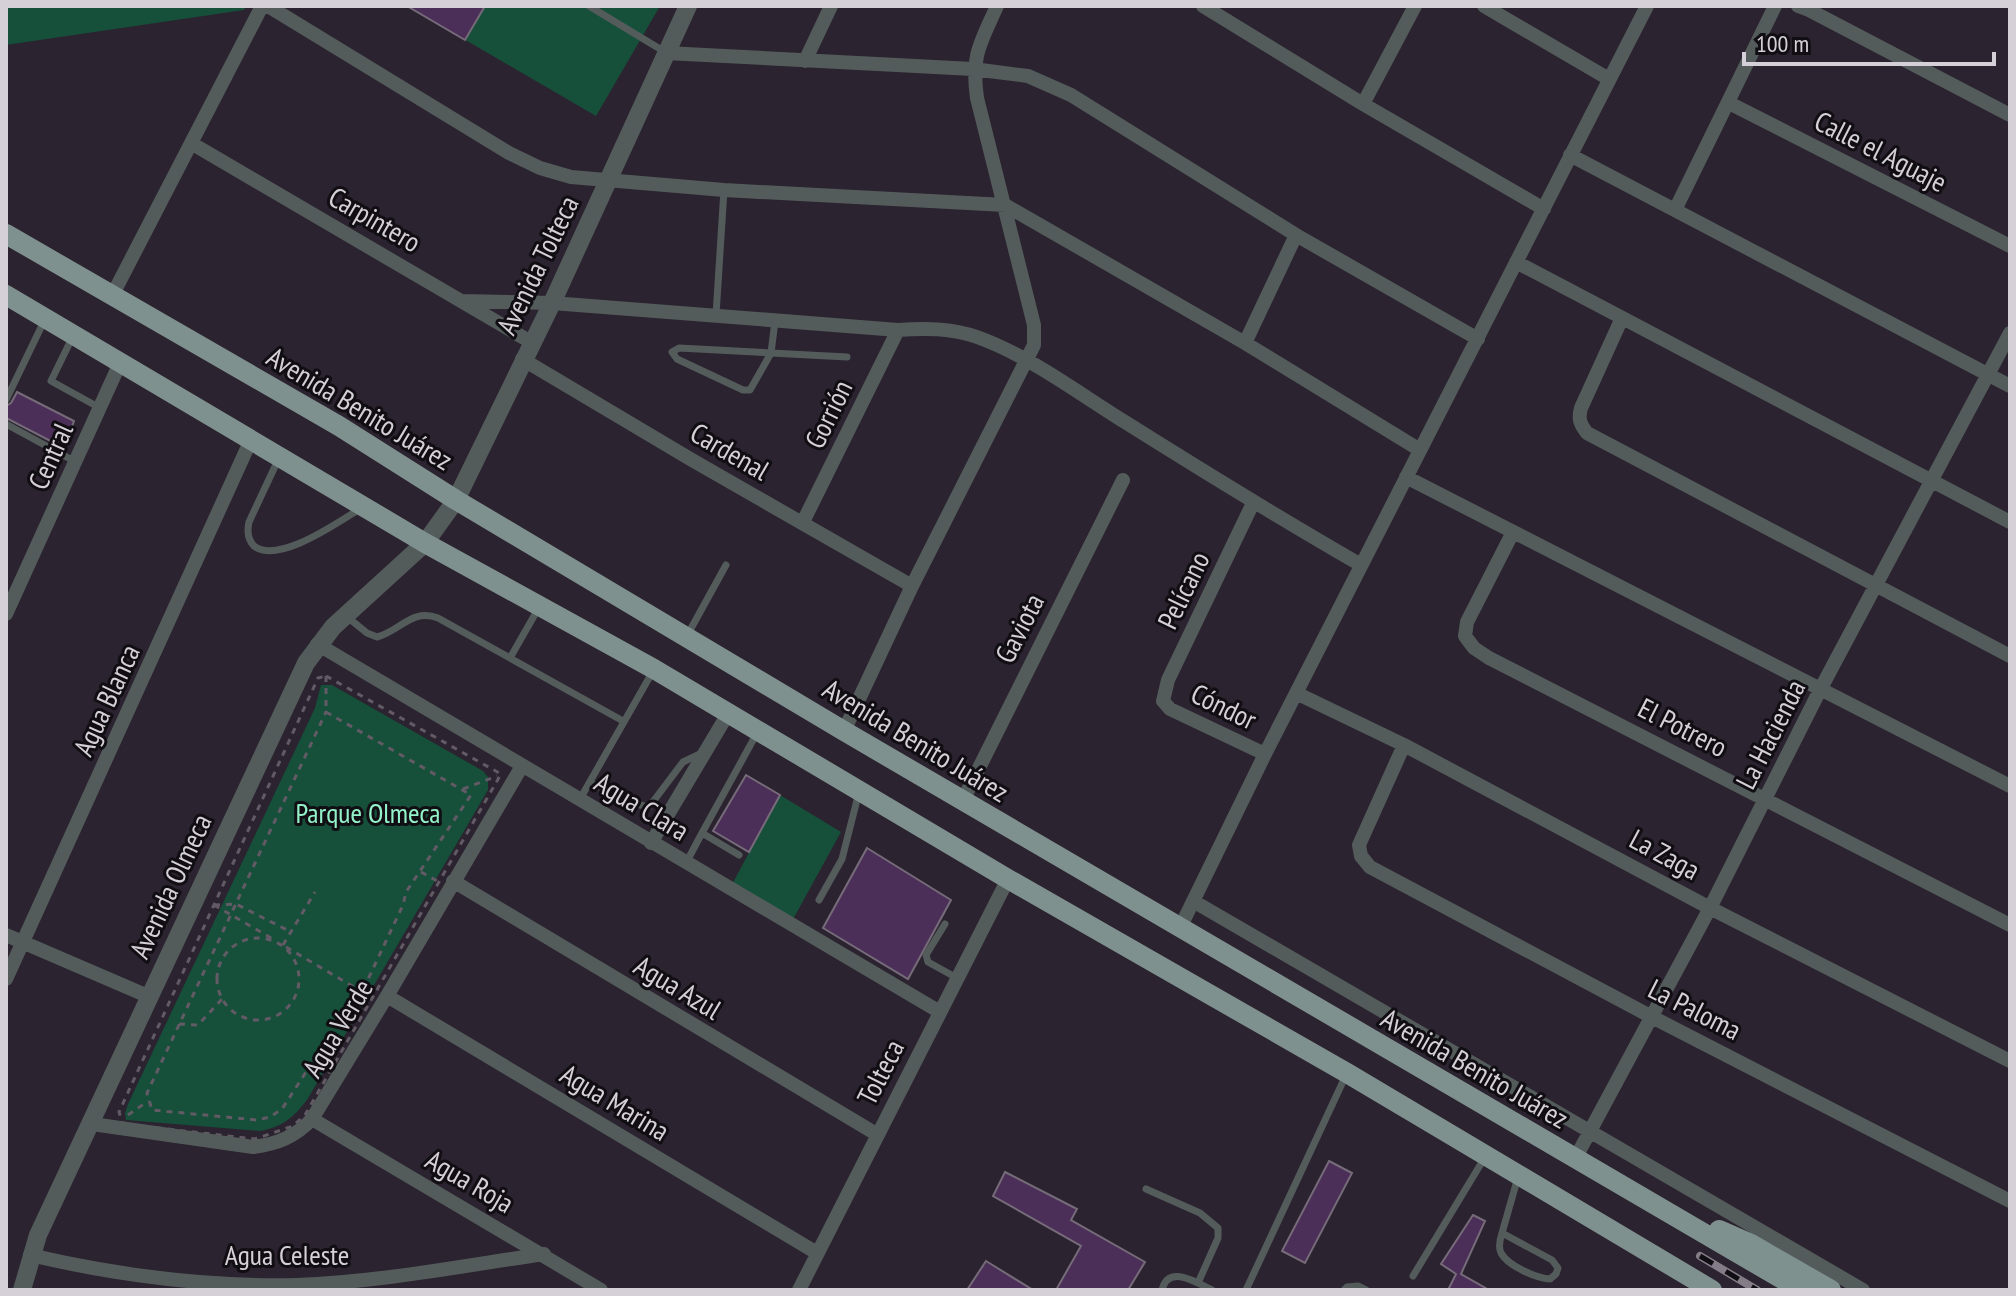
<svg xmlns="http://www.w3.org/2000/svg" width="2016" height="1296" font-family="'PT Sans Narrow',sans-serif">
<rect width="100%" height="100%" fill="#2b232f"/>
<path fill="#164f3a" d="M6 6H246L244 10 6 45Z
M407 6H660L596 116Z
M321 685H332L483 771 488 777V790L307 1100C293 1118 282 1127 260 1131L126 1120 125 1113 128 1104 315 708Z
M780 795 841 832 791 923 730 888Z"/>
<path fill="#4c2f58" stroke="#756b79" stroke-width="2" d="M407 6H485L465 40Z
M17 392 74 421 64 448 6 418V406L11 403Z
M746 775 780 795 749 852 713 831Z
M867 848 951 900 908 979 823 928Z
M1329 1161 1352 1173 1305 1263 1282 1251Z
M1005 1172 1077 1209 1071 1220 1145 1262 1128 1290H1056L1081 1246 993 1196Z
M1473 1215 1485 1221 1461 1274 1489 1290H1448L1456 1274 1441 1264Z
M986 1261 1033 1290H967Z"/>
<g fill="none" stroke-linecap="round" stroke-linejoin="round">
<path stroke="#625b65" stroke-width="3" stroke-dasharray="6 6" stroke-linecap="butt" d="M326 676 501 774 305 1115 293 1126 255 1139 123 1124 119 1112 318 678Z
M326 676V712
M326 712 471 795 406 892 403 905 362 992 349 1006 282 1109 270 1117 257 1120 152 1110 147 1093Z
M463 789 497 776
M421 872 439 882
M214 905 273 939
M214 905 236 904 291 932
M217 979a41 41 0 1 1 82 0a41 41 0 1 1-82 0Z
M283 945 315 892
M286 947 369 996
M179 1024 198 1025 223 998
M128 1115 148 1101"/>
<path stroke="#535c5b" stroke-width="7" d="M589 6 665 52
M716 315 724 190
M775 321 771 353 847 357
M73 336 51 381 100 408
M679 348 771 353 750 390H743L677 359 672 352Z
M6 400 45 319
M6 424 74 461
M278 460 249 522C247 531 247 539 254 546 278 565 338 522 360 509
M346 616 367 633 377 637C400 631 412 608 438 618L623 721
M688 634 726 565
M510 658 538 609
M590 782 627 802 649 807 683 762 702 753
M580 799 653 671
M739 855 702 833 757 733
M686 863 702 833
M819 900 842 859 859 792
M945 924 926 955 928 962 957 978
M1146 1189 1200 1213 1218 1228V1238L1198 1283
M1502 1233 1552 1260 1558 1268 1556 1274 1550 1279C1536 1278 1508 1266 1501 1253 1498 1247 1500 1239 1502 1233L1518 1177
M1413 1276 1485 1157
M1162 1290C1168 1264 1196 1282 1212 1290
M1246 1290 1346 1075
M1344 1290 1347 1287 1358 1286 1366 1290"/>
<path stroke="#535c5b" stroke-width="14" d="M268 6 509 153 540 168 571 177 724 190 1005 205 1245 343 1420 450
M1203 6 1363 104 1544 209
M1484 6 1609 79
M1798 6 1809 10 2010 115
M666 53 973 69 1028 76 1071 95 1296 235 1478 339
M805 61 831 6
M1729 103 2010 246
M1363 104 1415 6
M191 143 531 342
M1570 155 2010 386
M1675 210 1775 6
M1516 262 2010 522
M113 294 262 6
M462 301 552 303 898 330C925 328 951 328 977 337 1030 356 1078 393 1125 422 1203 471 1281 519 1361 565
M1622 318 1581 408C1578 419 1580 424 1587 433L2010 656
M1245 343 1296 235
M522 359 692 460 912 586
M1406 477 2010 786
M1253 503 1168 680 1163 701 1170 709 1265 754
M803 522 898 330
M1513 532 1467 622 1465 636 1474 648 1489 658 2010 925
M6 614 120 363
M317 644 940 1012
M1296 693 1404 745 1710 908 2010 1061
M844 731 912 586 1034 345V325L977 98C971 55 980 44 997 6
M1404 745 1359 845 1361 856 1370 867 1652 1017 2010 1201
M963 800 1123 480
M651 843 729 712
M453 881 878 1135
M1193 901 1863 1290
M1180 928 1265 754 1647 6
M6 935 150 997
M6 979 250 442
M387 996 817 1253
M312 1119 601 1290
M92 1124 253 1147C277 1144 295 1137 312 1119L387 996 522 766
M1575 1159 1710 908 1820 690 2010 333
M30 1255C116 1275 208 1287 296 1285 379 1282 462 1266 544 1254
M799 1290 1008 879"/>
<path stroke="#535c5b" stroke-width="18" d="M22 1290 38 1235 306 663 333 627 425 543 456 500 552 303 688 6"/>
<path stroke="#7f918f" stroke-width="20" d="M6 234 339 426 456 500 844 731 1801 1290
M6 295 425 543 654 669 1008 879 1347 1073 1712 1290
M1719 1230 1751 1244 1831 1290"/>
<g stroke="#847d87" stroke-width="8">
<path id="rail" d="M1700 1256 1757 1290"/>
</g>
<use href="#rail" stroke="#110e13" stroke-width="5" stroke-dasharray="15" stroke-linecap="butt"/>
</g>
<g text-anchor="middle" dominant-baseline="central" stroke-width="6" stroke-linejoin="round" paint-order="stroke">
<g font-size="28" fill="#d5d0d8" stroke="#110e13">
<text transform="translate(1881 151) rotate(27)">Calle el Aguaje</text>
<text transform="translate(375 219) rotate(30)">Carpintero</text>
<text transform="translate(537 265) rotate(-64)">Avenida Tolteca</text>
<text transform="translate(360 408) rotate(31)">Avenida Benito Juárez</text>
<text transform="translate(828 414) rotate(-64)">Gorrión</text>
<text transform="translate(730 451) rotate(30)">Cardenal</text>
<text transform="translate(50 456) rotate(-66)">Central</text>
<text transform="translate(1183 590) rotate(-64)">Pelícano</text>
<text transform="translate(1019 628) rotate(-63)">Gaviota</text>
<text transform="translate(106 700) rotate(-65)">Agua Blanca</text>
<text transform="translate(1224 706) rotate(26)">Cóndor</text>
<text transform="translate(1683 727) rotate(27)">El Potrero</text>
<text transform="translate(1770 734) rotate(-63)">La Hacienda</text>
<text transform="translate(916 740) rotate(31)">Avenida Benito Juárez</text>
<text transform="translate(642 806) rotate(31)">Agua Clara</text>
<text transform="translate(1665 854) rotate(28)">La Zaga</text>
<text transform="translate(170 886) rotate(-65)">Avenida Olmeca</text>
<text transform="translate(678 987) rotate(31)">Agua Azul</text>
<text transform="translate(1695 1009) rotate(27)">La Paloma</text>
<text transform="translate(337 1028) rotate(-59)">Agua Verde</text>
<text transform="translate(1475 1068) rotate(30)">Avenida Benito Juárez</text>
<text transform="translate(880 1072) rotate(-63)">Tolteca</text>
<text transform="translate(615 1102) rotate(31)">Agua Marina</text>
<text transform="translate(470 1181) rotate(30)">Agua Roja</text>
<text x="287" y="1254">Agua Celeste</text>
</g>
<g font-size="28" fill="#93f2c9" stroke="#110e13">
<text x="368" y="812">Parque Olmeca</text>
</g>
</g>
<rect width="2016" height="1296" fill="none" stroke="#d5d0d8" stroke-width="16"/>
<path d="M1744 52v12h250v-12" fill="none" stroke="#d5d0d8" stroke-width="4"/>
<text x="1756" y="52" font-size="24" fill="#d5d0d8" stroke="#110e13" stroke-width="6" paint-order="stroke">100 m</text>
</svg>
